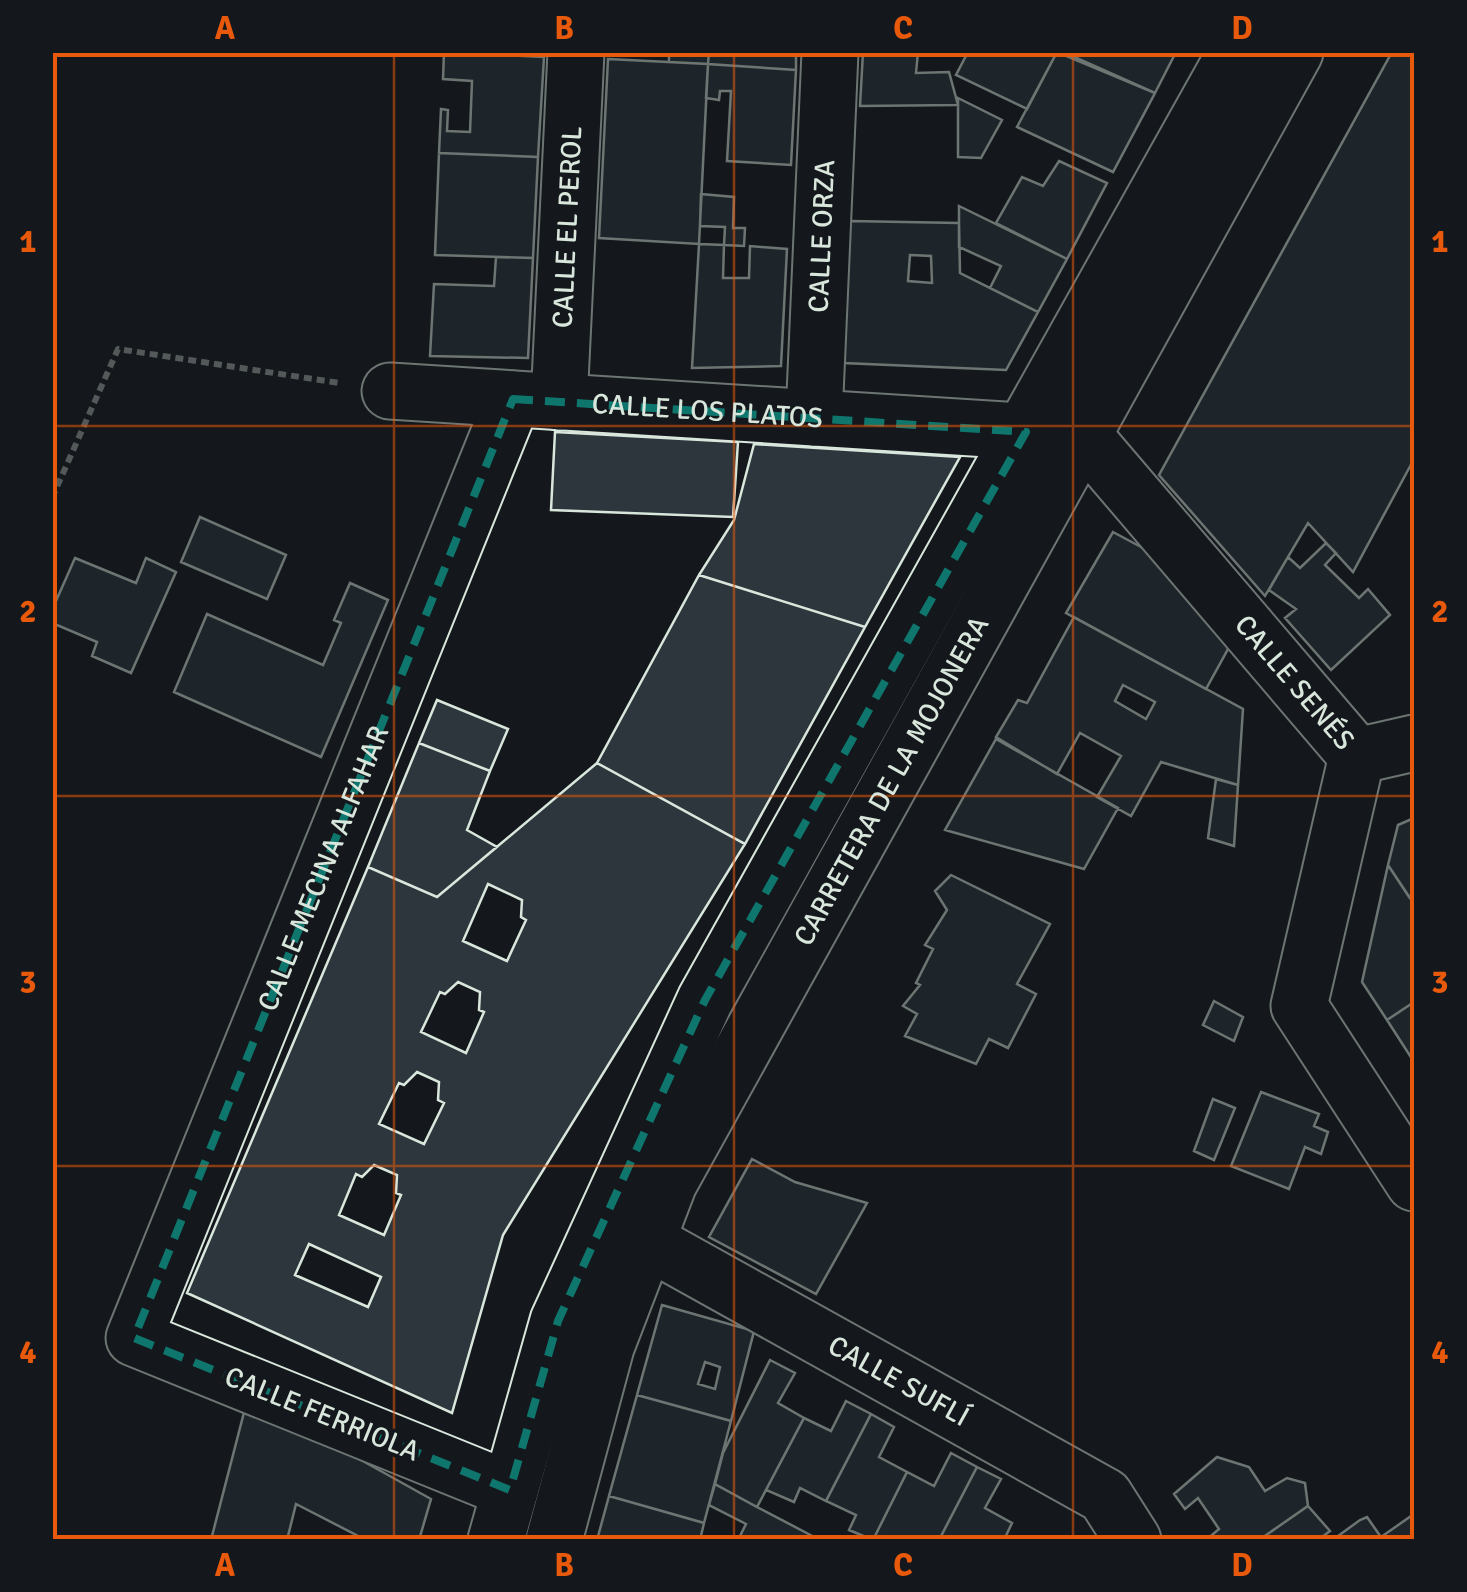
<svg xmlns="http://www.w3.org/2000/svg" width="1467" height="1592" font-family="Signika,sans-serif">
<rect width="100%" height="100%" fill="#14181c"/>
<path fill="#2c363c" stroke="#d8e6dc" stroke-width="2.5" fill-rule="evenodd" d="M444 52 544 57 538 157 439 153 441 109 448 110 447 131 470 132 472 81 443 79Z
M475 52H544V57Z
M669 52H709L708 64 669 62Z
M709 52H796V70L708 64Z
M863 52H918L916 73 949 72 958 105 860 106Z
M968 52H1057L1027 109 956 75Z
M1057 52 1155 93 1113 172 1017 127Z
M1063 52H1176L1155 93Z
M1392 52H1414V459L1353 572 1308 523 1265 596 1159 475Z
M608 59 708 64 699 244 599 238Z
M708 64 796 70 791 165 727 161 731 91H720L719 100 706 98Z
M958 98 1002 120 981 158 958 157Z
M439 153 538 157 533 258 435 255Z
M1059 161 1107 183 1067 259 996 223 1022 177 1043 186Z
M701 194 734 197 733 228H745L744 246 724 245 725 227 700 226Z
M959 206 1067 259 1038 312 990 288 1001 266 959 247Z
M850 221 959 223 960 273 1038 312 1006 370 843 363ZM910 255 931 256 932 283 908 281Z
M699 244 724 245 723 278H749L750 246 787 249 781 366 692 368Z
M496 257 533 258 528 358 430 356 434 284 494 286Z
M555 432 738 442 733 517 551 510Z
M754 444 960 457 865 627 699 575 734 520Z
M200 517 286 555 267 599 181 562Z
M1113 532 1171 563 1213 600 1228 649 1206 689 1066 613Z
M1326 543 1336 553 1325 565 1359 598 1368 589 1390 615 1331 670 1285 618 1296 609 1269 590 1288 557 1300 568Z
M75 558 136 583 146 558 176 572 131 673 92 656 97 642 52 623V610Z
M699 575 865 627 745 844 597 763Z
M350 583 388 600 321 757 174 692 207 614 323 665 341 623 334 620Z
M1074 617 1243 709 1238 785 1161 762 1131 816 1097 797 1121 756 1080 733 1057 774 996 737 1018 700 1027 703ZM1123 685 1155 702 1146 719 1115 701Z
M437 700 508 729 490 771 419 743Z
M996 739 1118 808 1084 869 945 830Z
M419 743 490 771 467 830 497 847 437 897 368 867Z
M597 763 745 844 503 1235 452 1413 187 1293 368 867 437 897ZM488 884 522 900 521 917 526 920 507 961 463 941ZM458 982 480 992 479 1010 484 1012 466 1053 421 1032 440 992 445 994ZM417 1072 439 1082 438 1100 444 1103 424 1144 379 1124 399 1083 404 1085ZM374 1165 397 1175 396 1193 401 1195 384 1235 339 1215 356 1174 362 1177ZM309 1244 381 1277 368 1307 295 1275Z
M1216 779 1238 785 1234 846 1208 838Z
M1414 818V893L1409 897 1388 865 1398 825Z
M1388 865 1414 904V1002L1387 1020 1362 982Z
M951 875 1050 924 1017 984 1036 994 1008 1048 989 1039 976 1064 905 1036 917 1014 903 1006 920 985 916 983 933 949 925 945 947 910 935 891Z
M1214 1001 1243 1017 1234 1041 1203 1025Z
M1414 1002V1062L1387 1020Z
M1261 1092 1319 1114 1314 1126 1328 1132 1321 1154 1305 1147 1289 1189 1231 1166Z
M1213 1099 1235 1108 1214 1160 1194 1151Z
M752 1159 795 1182 867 1203 816 1294 709 1237Z
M662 1305 754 1331 731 1421 637 1395ZM705 1362 720 1367 715 1389 698 1384Z
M770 1360 795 1373 778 1403 804 1418 757 1507 715 1484 723 1453Z
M637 1395 731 1421 704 1523 609 1496Z
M248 1397 431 1499 419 1540H366L296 1504 287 1540H211Z
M846 1401 871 1414 826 1501 800 1488 794 1502 766 1490 804 1418 831 1431Z
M871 1414 894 1427 879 1457 907 1472 873 1540 849 1530 856 1515 826 1501Z
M951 1453 977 1467 939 1540H873L907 1472 934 1486Z
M1217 1457 1249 1467 1265 1491 1287 1478 1305 1483 1308 1506 1259 1540H1206L1219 1529 1198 1498 1185 1509 1174 1494Z
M977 1467 1001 1479 985 1508 1012 1523 1004 1540H939Z
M715 1484 757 1507 820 1540H738L746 1524 709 1505Z
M609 1496 704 1523 700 1540H597Z
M1308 1506 1330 1531 1318 1540H1259Z
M1414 1514V1540H1383L1381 1537Z
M1367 1517 1383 1540 1338 1536 1360 1520Z"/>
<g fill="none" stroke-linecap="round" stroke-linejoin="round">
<g stroke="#d8e6dc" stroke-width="59">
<g id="minor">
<path id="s1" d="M390 391 1083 435 1357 756"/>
<path id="s2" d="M559 402 576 52"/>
<path id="s3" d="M814 418 830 52"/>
<path d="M1357 756 1299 1006 1414 1183"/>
<path d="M1357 756 1414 743"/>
<path id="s4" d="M647 1241 1105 1496 1133 1540"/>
<path id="s5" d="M510 1490 134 1338 513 399"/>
<path d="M496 1540 558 1321 705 1000 1236 52"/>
<path id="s6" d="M554 1540 606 1347 669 1183 1295 52"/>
</g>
</g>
<path stroke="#9da8a2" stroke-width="6" stroke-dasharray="8 5" stroke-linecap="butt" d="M52 498 118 349 339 383"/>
<use href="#minor" stroke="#14181c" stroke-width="55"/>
</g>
<path d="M0 0H1467V1592H0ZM513 399 1026 432 705 1000 558 1321 510 1490 134 1338Z" fill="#14181c" fill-opacity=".55" fill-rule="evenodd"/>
<path fill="none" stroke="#0f766e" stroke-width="8" stroke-dasharray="20 12" stroke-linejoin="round" d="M513 399 1026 432 705 1000 558 1321 510 1490 134 1338Z"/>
<path fill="none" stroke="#e8590c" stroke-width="2.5" stroke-opacity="0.55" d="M394 52V1540M734 52V1540M1073 52V1540M52 426H1414M52 796H1414M52 1166H1414"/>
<g text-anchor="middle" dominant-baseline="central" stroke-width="8" stroke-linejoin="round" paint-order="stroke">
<g font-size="28" fill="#d8e6dc" stroke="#14181c">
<text stroke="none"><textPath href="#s2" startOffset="175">CALLE EL PEROL</textPath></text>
<text stroke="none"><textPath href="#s3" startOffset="182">CALLE ORZA</textPath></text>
<text stroke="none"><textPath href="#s1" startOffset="318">CALLE LOS PLATOS</textPath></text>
<text stroke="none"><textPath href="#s1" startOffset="1020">CALLE SENÉS</textPath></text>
<text stroke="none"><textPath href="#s6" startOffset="835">CARRETERA DE LA MOJONERA</textPath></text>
<text stroke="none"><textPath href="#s5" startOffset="912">CALLE MECINA ALFAHAR</textPath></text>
<text stroke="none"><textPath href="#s4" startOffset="288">CALLE SUFLÍ</textPath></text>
<text transform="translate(322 1414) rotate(22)">CALLE FERRIOLA</text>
</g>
</g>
<rect width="1467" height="1592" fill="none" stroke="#14181c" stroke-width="110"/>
<rect x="55" y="55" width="1357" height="1482" fill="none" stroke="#e8590c" stroke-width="4"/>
<g font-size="32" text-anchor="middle" font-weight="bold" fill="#e8590c">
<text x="225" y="39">A</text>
<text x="564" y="39">B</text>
<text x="903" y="39">C</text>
<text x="1242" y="39">D</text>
<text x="28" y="252">1</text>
<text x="1440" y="252">1</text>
<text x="28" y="622">2</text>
<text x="1440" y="622">2</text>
<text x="28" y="993">3</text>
<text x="1440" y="993">3</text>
<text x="28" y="1363">4</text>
<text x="1440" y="1363">4</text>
<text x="225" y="1576">A</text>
<text x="564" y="1576">B</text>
<text x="903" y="1576">C</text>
<text x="1242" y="1576">D</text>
</g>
</svg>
